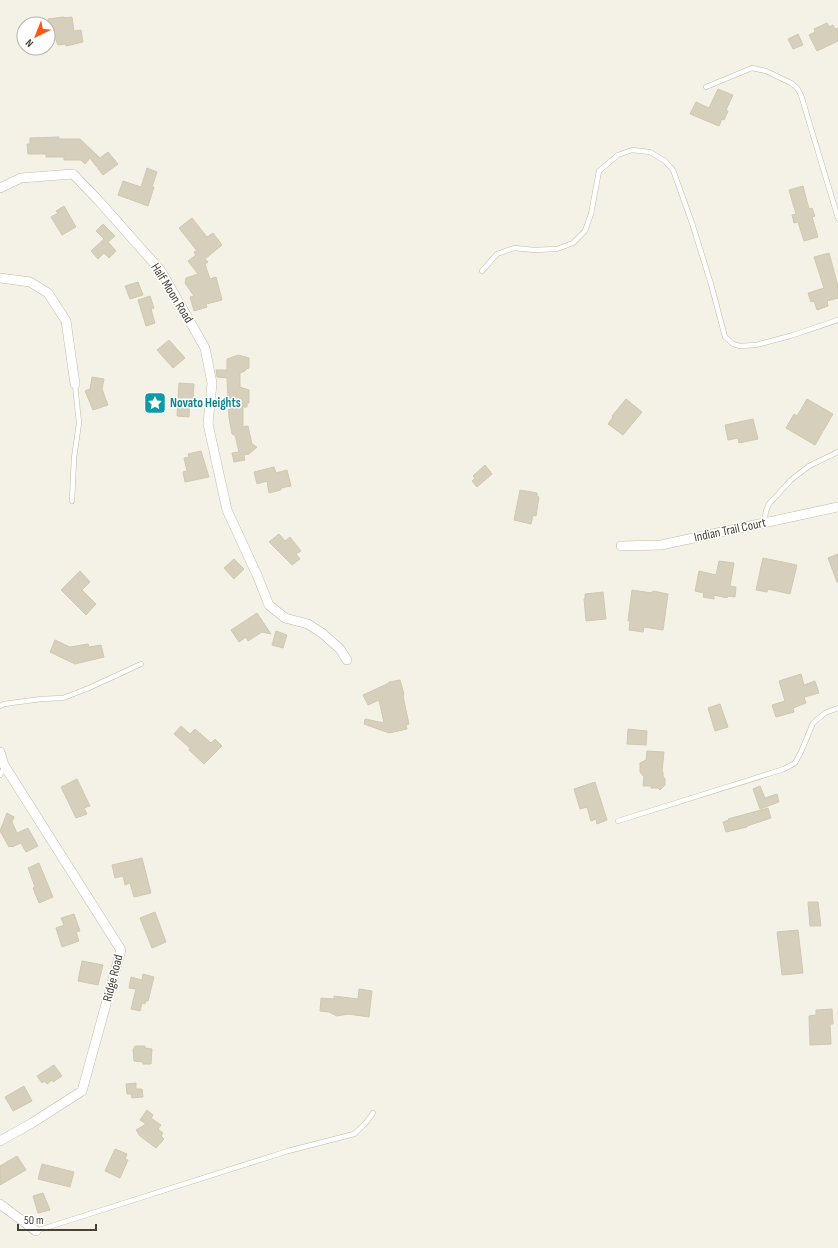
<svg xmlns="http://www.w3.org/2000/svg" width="838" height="1248" font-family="'Sofia Sans Condensed',sans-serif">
<rect width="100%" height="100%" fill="#f4f2e7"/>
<path fill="#d6cfbc" stroke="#d1c8ae" d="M64 17V18L72 17 74 31 81 30 83 42 66 46V44L58 45 55 38 48 39V19Z
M827 23 829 27 833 25 835 29 838 28V41L817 51 809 35 815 32 814 29Z
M798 34 803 45 793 49 788 39Z
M718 89 733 95 726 110 728 111 724 120 722 119 719 126 690 114 696 102 709 108Z
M59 137V139H80L100 158 108 152 118 164 103 175 90 158 85 164 81 160H64V157H46V154H28L27 144H30V138Z
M147 168 157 172 152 187H154L148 206 118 195 123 181 141 187Z
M803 186 809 209 812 208 815 216 812 217 818 237 804 241 798 222 794 223 792 215 796 214 789 190Z
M64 206 76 227 62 235 51 217 58 213 56 211Z
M192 218 207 237 213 233 222 245 205 259 208 262 205 264 210 279 216 277 222 300 206 304 207 307 194 311 190 297 194 296 185 283 186 278 198 274 188 261 196 255 194 252 197 251 179 228Z
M103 224 115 236 108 242 116 251 109 258 104 253 98 259 91 251 104 239 96 231Z
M829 253 838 286V298L827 301 828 306 817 310 814 301 811 302 808 293 824 288 814 257Z
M138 282 143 295 130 299 125 286Z
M150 296 154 308 151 309 155 323 146 326 138 300Z
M169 340 185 358 173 368 157 350Z
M238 355 249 358V368L246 369 245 371 240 373V387L249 390V403H247V407H243V427L248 426 252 444 257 447 249 454 244 455 245 460 234 462 232 453 239 452 235 435 232 434 229 418 227 378 217 377 216 370H227V359Z
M92 377 104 379 102 389 108 405 93 410 85 391 90 389Z
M179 383 194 384 193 399 190 398 189 417 177 416Z
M626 399 642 412 623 435 608 424 613 417 612 416Z
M807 399 833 414 815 445 786 428 794 414 797 416Z
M753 419 758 439 739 443 738 438 728 440 725 425Z
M201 451 209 477 185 482 183 472 187 471 184 458 189 457 188 454Z
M485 465 492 474 477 487 472 481 475 478 473 476Z
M274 467 276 473 287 470 291 486 281 488V490L269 493 267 481 257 484 254 472Z
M520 490 537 493V496L539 497 536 516 533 515 531 524 514 520Z
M279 534 285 541 290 537 301 551 296 554 300 559 292 565 269 542Z
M838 554V582H837L828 558Z
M763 558 797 565 790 594 768 589 767 592 756 590Z
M234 559 244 569 234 579 224 568Z
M719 561 734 563 730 586 736 587 735 597 728 596 727 598 714 595V599L703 597 704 593 695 591 699 571 716 575Z
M80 571 90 582 82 590 96 604 86 615 61 590Z
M632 590 652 593 653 591 668 594 663 630 644 627 643 632 629 630 630 621H628Z
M603 592 606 619 586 621 584 599H585V594Z
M257 613 271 634 262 632 248 641 246 637 239 642 231 630Z
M276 631 287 635 283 648 272 645Z
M55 640 70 647 88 644 89 647 101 645 104 657 75 664 50 652Z
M801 674 804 685 815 681 819 693 804 697 806 703 793 708 794 712 776 717 772 705 785 701 779 681Z
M400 680 404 694 403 696 409 724 406 725 407 729 389 733 364 724 365 719 384 723 379 700 368 705 363 695 389 683V682Z
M720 704 728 727 715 731 708 708Z
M181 726 190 734 195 729 211 743 215 739 222 746 204 764 189 750 190 748 174 734Z
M628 729 647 731 646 745 627 744Z
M647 751 664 752 662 772H663V776L665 779V785L660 790 658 788H651V786H643L644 777 640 772V763L646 760Z
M77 779 90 806 84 808 87 814 76 818 61 787Z
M595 782 607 820 597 824 596 819 591 821 587 807 580 809 574 789Z
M760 786 765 798 777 794 779 802 760 809 753 789Z
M768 808 771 818 747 826V827L726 832 723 822 729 820 728 819Z
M7 813 14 817 12 822 17 833 28 828 38 846 26 852 21 843 12 847 11 846 9 847 0 831Z
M142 858 151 893 134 897 130 883 125 885 123 876 115 878 112 865Z
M39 863 53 897 39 903 33 888 35 887 28 868Z
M808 902H818L821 926H810Z
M155 912 166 942 152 948 140 918Z
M74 914 80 931 76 932 79 941 62 947 56 928 64 925 61 918Z
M798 930 803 973 782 975 777 932Z
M82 961 103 965 98 985 78 981Z
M143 974 154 977 148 1001H146L145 1004 142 1003 140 1011 131 1009 136 989 129 988 131 977 142 980Z
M359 989 372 991 369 1017 348 1014 337 1016 329 1012 320 1011 321 998 334 999V996L358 999Z
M832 1009 833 1024H830L831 1044 810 1045 809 1016 816 1015V1010Z
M135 1046H145V1048L152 1049 151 1064H143V1062L134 1061 133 1049H134Z
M54 1065 62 1076 53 1082 52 1080 47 1084 45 1081 42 1083 37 1076Z
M136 1083V1089H142L143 1097 132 1098 131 1094H127L126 1084Z
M24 1086 32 1101 13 1111 5 1097Z
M147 1110 153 1115 151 1118 161 1125 158 1129 163 1133 161 1136 164 1139 156 1148 140 1136 136 1130 146 1124 140 1120Z
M115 1149 127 1154 125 1159 128 1160 120 1178 105 1171Z
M17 1156 26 1170 0 1185V1166Z
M42 1164 74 1172 70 1187 38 1179Z
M43 1193 50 1210 38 1213 33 1196Z"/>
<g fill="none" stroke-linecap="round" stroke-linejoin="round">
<g stroke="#c0bba9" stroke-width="5.5">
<path id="lane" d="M706 87 752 68 766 71 791 83 797 88 801 95 838 218
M482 271 497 254 514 248 534 250 557 249 573 243 585 231 591 214 599 171 618 155 632 150 650 152 665 161 673 170 692 223 711 284 725 337 733 344 740 346 756 345 790 336 838 320
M72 501 74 458 79 423 75 384
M764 523 766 511 769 504 791 480 809 466 838 452
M0 706 4 704 41 699 63 698 89 688 141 664
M0 775 5 767
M618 821 784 769 795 763 801 752 813 723 825 713 838 708
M36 1231 288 1151 354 1134 365 1124 373 1113"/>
</g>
<g stroke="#c0bba9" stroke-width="10">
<path id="street" d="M0 188 21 178 73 174 98 200 161 271 205 348 212 383 208 424 227 510 257 575 269 605 285 618 308 624 322 633 340 649 347 660
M0 278 30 282 48 293 66 321 75 384
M621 546 661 545 838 507
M0 752 4 765 121 950 82 1091 32 1123 0 1141
M0 1204 36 1231"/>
</g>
<use href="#lane" stroke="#fff" stroke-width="4.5"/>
<use href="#street" stroke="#fff" stroke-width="9"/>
</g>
<defs>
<g id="sight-square" transform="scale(1.15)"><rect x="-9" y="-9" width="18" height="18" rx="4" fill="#0f9aa8" stroke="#fff"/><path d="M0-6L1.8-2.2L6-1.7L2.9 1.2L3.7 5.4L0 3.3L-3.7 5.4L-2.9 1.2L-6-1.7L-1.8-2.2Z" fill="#fff"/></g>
</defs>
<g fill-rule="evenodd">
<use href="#sight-square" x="155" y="403"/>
</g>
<g text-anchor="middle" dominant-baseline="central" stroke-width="3" stroke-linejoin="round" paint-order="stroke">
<g font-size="13" fill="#474335" stroke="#fff">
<text transform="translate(172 293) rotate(58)">Half Moon Road</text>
<text transform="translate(730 530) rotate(-12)">Indian Trail Court</text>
<text transform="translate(113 978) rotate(-76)">Ridge Road</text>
</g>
<g font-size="13" font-weight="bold" fill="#0d838f" stroke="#fff" text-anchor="start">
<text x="170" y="403">Novato Heights</text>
</g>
</g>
<g transform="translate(36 36) rotate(223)"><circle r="19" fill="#ffffff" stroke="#b5b4ae"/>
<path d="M0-3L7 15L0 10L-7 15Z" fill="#ff5613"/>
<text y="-6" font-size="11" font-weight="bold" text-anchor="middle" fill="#474335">N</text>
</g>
<path d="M18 1224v6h78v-6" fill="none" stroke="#474335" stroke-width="2"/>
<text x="24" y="1224" font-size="12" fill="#474335" stroke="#ffffff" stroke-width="3" paint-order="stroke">50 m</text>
</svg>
